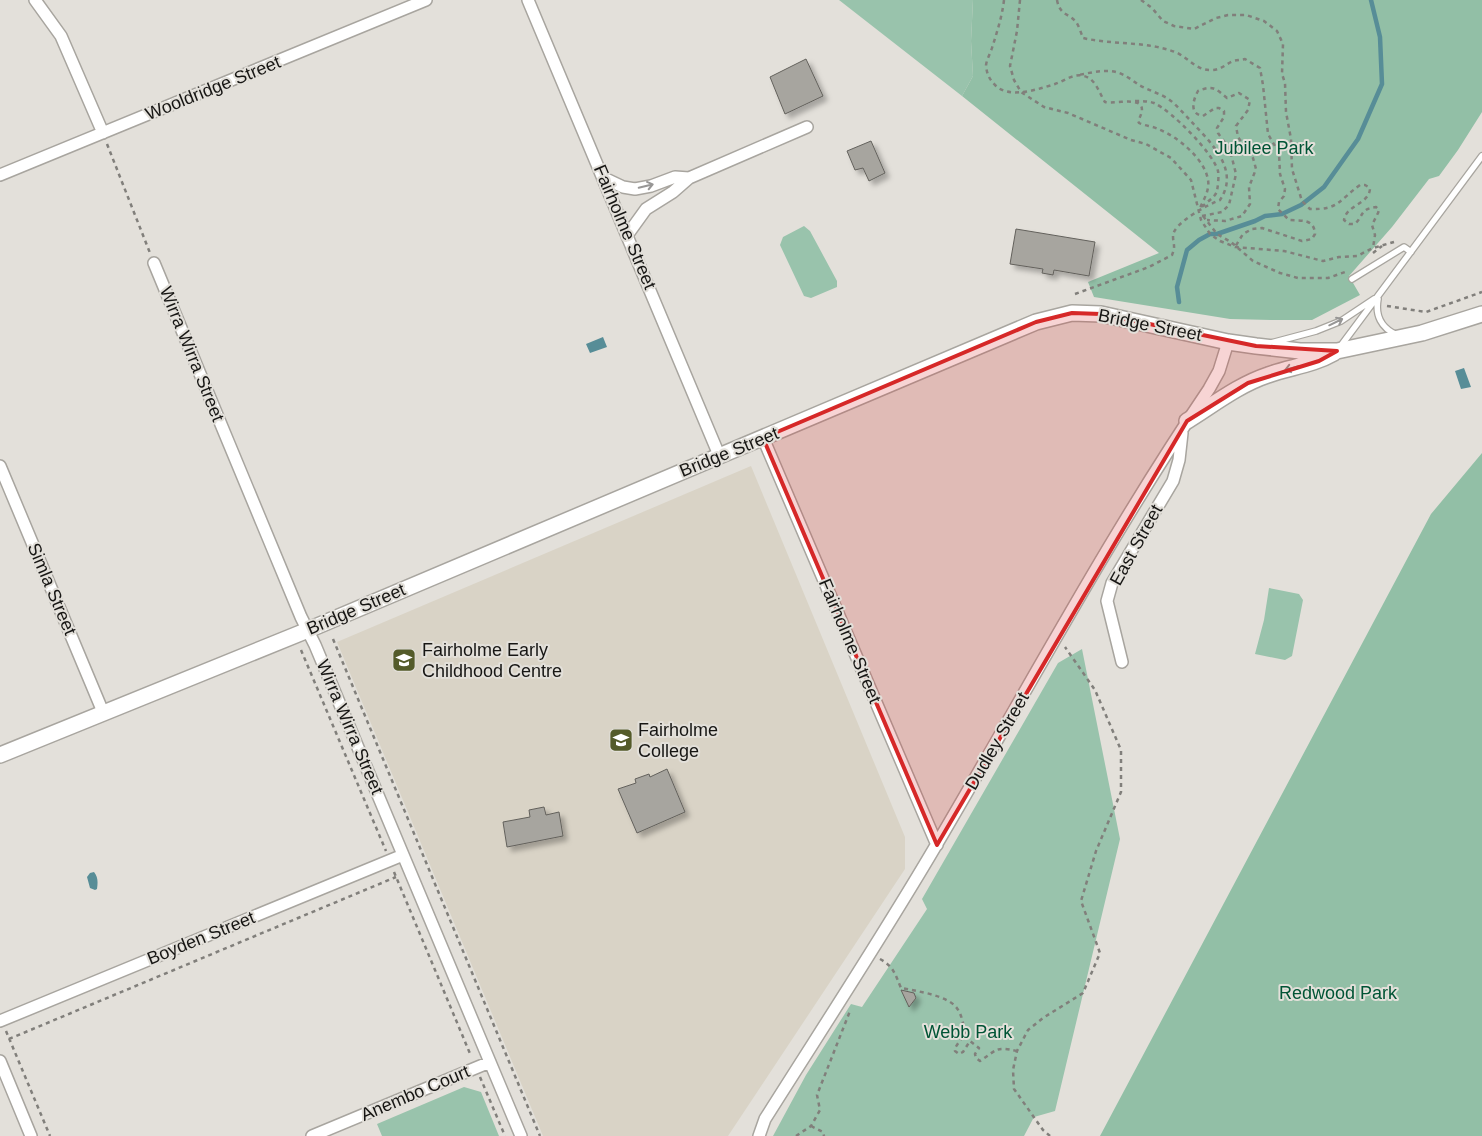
<svg xmlns="http://www.w3.org/2000/svg" width="1482" height="1136" font-family="Arial,sans-serif">
<defs>
<filter id="shadow"><feDropShadow dx="4.5" dy="4.5" stdDeviation="2.5" flood-color="#0004"/></filter>
</defs>
<rect width="100%" height="100%" fill="#e3e0da"/>
<path fill="#d9d3c6" d="M751 466 905 837V869L728 1136H543L337 642Z"/>
<path fill="#99c3ac" d="M839 0H973L971 41 973 76 962 96Z
M804 226 810 231 837 281V287L811 298 804 296 780 245 783 237Z
M1269 588 1299 594 1303 600 1292 656 1285 660 1255 654 1264 620Z
M1082 649 1120 839 1055 1111 1034 1117 1024 1136H773L806 1075 851 1004 862 1007 927 909 922 899 1058 663Z
M464 1087 481 1092 499 1136H382L377 1124Z"/>
<path fill="#92bfa6" d="M973 0H1482V112L1458 150 1439 176 1429 179 1392 227 1349 276 1360 295 1312 320H1271L1230 319 1094 297 1088 282 1159 253 962 96 973 76 971 41Z
M1482 453V1136H1100L1431 514Z"/>
<path fill="#578d97" d="M603 337 607 347 590 353 586 344Z
M1464 368 1471 387 1461 389 1455 371Z
M94 872C98 877 98 882 97 889L95 890 90 888 87 877 90 873Z"/>
<g fill="none" stroke-linecap="round" stroke-linejoin="round">
<path stroke="#578d97" stroke-width="4.5" d="M1179 302 1177 287 1187 250 1199 240 1210 234H1217L1255 221 1265 216 1282 214 1301 205 1324 187 1358 139 1382 84 1380 37 1371 0"/>
</g>
<path fill="#a7a59f" stroke="#63615c" filter="url(#shadow)" d="M806 59 823 96 785 114 770 77Z
M871 141 885 173 869 181 863 168 855 170 847 151Z
M1016 229 1095 242 1089 276 1054 270 1053 275 1042 273 1043 269 1010 264Z
M667 769 685 812 637 833 618 789 636 783 635 779 649 774 650 777Z
M544 807 546 815 559 812 563 836 507 847 503 822 530 817 529 810Z
M901 990 914 993 916 998 909 1007Z"/>
<g fill="none" stroke-linecap="round" stroke-linejoin="round">
<g stroke="#a8a59f" stroke-width="8">
<path id="service" d="M1352 279 1404 247 1411 252
M1378 299C1375 315 1381 328 1397 335
M1271 343 1316 331 1341 321 1374 299
M1340 347 1482 156"/>
</g>
<g stroke="#a8a59f" stroke-width="14">
<path id="minor" d="M35 0 61 36 103 133
M528 0 719 455
M0 175 426 0
M604 178 623 187 635 189 651 186 675 177 689 178
M628 234 646 209 673 192 689 178 807 127
M154 263 301 617 315 645 521 1136
M763 438 937 845
M0 466 103 712
M1122 662 1107 601 1112 583 1173 481 1179 460 1182 433
M0 1021 403 855
M0 1061 31 1136
M312 1136 490 1062
M759 1136 765 1119C823 1027 883 936 938 842 1027 691 1110 535 1209 389L1219 371 1228 342"/>
</g>
<g stroke="#a8a59f" stroke-width="18">
<path id="tertiary" d="M1187 421C1213 405 1238 385 1268 375 1290 367 1313 365 1334 353
M0 755 308 630 1036 322 1072 313 1101 314 1228 342 1256 346 1300 351H1337L1422 333 1482 314"/>
</g>
<path stroke="#817f7b" stroke-width="2.5" stroke-dasharray="4 4" stroke-linecap="butt" d="M1004 0C1002 17 997 32 992 48 990 54 986 61 986 66 987 75 990 80 996 86 1010 99 1039 89 1055 84 1064 81 1074 73 1084 76 1096 79 1099 93 1105 102 1117 105 1154 92 1138 121L1139 123C1145 126 1152 126 1158 129 1177 136 1205 159 1208 180 1210 190 1203 201 1199 210
M1020 0 1017 31 1010 66 1014 80 1021 92 1044 107 1068 113 1131 140 1146 144 1171 158 1191 180 1201 220 1210 234 1220 241 1235 247 1284 251 1323 261 1339 257 1357 256 1373 248 1394 242
M1057 0C1060 16 1069 13 1076 22 1079 26 1081 33 1083 38 1113 45 1146 41 1175 52 1188 57 1196 71 1212 70 1221 70 1226 64 1233 61 1237 60 1241 60 1245 59L1260 68 1263 85 1268 134 1279 153 1280 174 1285 189 1284 196 1279 202 1278 209 1289 220C1301 221 1314 218 1315 234L1312 239 1302 241 1262 228 1252 229 1243 234 1235 247
M1141 0 1152 8 1163 21 1174 26 1194 29 1216 18 1228 15H1246L1264 21 1277 31 1283 44 1282 74 1285 83 1286 112 1291 139 1292 169 1302 201 1310 209C1339 210 1339 200 1360 185H1365L1370 188C1370 204 1346 205 1344 220L1349 224H1355C1364 215 1360 209 1376 207L1379 210 1378 213 1372 225 1375 235 1373 248
M1135 101C1142 101 1148 101 1154 103 1172 111 1213 153 1218 171 1219 177 1218 185 1217 191 1215 198 1206 202 1201 208
M107 144 150 253
M1202 216 1222 212 1229 205 1236 174 1230 150 1218 133 1217 128 1224 117V111L1219 108H1215L1203 116C1189 114 1193 100 1198 91 1213 85 1215 88 1227 98L1239 93 1250 100 1248 110 1236 126 1238 137 1253 158 1256 169 1249 187 1250 204 1242 216 1225 221 1207 220
M1203 216 1217 234 1231 242 1253 261 1280 273 1298 278H1328L1345 272
M1373 253 1382 246
M1075 294 1149 267 1172 255C1176 245 1173 245 1173 236 1173 223 1209 204 1220 200 1241 169 1209 141 1189 119 1182 112 1176 104 1167 98 1158 93 1148 90 1139 85 1132 80 1124 74 1116 72 1104 69 1090 73 1078 75
M1387 306 1426 312 1482 292
M333 639 540 1136
M301 650 386 851
M394 872 471 1056
M880 959C894 967 895 974 901 988 916 991 946 995 956 1007 962 1014 963 1024 965 1033L955 1048V1051L959 1054 963 1052 970 1041 979 1048 975 1054 976 1058 980 1061C997 1050 995 1046 1017 1051
M6 1031 50 1136
M9 1039 396 877
M480 1077 505 1136
M811 1126 823 1132 824 1136
M796 1136 811 1126 820 1110 817 1095 850 1011
M1050 1136 1043 1130 1014 1089 1013 1070 1017 1051 1028 1030 1043 1018 1083 993 1100 953 1081 901 1096 851 1121 792V750L1095 690 1065 647"/>
<use href="#service" stroke="#fff" stroke-width="5.5"/>
<use href="#minor" stroke="#fff" stroke-width="11"/>
<use href="#tertiary" stroke="#fff" stroke-width="15"/>
</g>
<defs><path id="oneway-shaft" d="M-6 0H5M1.5-3L5.5 0L1.5 3" fill="none" stroke-width="1.6" stroke-linecap="round" stroke-linejoin="round" transform="scale(1.25)"/></defs>
<g stroke="#979695">
<use href="#oneway-shaft" transform="translate(646 186) rotate(-13)"/>
<use href="#oneway-shaft" transform="translate(1336 322) rotate(-26)"/>
<use href="#oneway-shaft" transform="translate(1292 368) rotate(165)"/>
</g>
<path fill="#d62828" fill-opacity="0.2" stroke="#d62828" stroke-width="4" stroke-linejoin="round" d="M1072 313 1101 314 1256 346 1337 351 1319 361 1248 383 1187 421 937 845 763 438 1036 322Z"/>
<defs>
<g id="school-square" transform="scale(1.25)"><rect x="-9" y="-9" width="18" height="18" rx="4" fill="#545b2a" stroke="#e3e0da"/><path d="M0-5L7-2L0 1L-7-2ZM-4 1L0 2.5L4 1V4Q0 6-4 4Z" fill="#fff"/></g>
</defs>
<g fill-rule="evenodd">
<use href="#school-square" x="404" y="660"/>
<use href="#school-square" x="621" y="740"/>
</g>
<g text-anchor="middle" dominant-baseline="central" stroke-width="4" stroke-linejoin="round" paint-order="stroke">
<g font-size="18" fill="#171614" stroke="#e3e0da">
<text transform="translate(213 88) rotate(-22)">Wooldridge Street</text>
<text transform="translate(625 227) rotate(67)">Fairholme Street</text>
<text transform="translate(1150 325) rotate(11)">Bridge Street</text>
<text transform="translate(192 354) rotate(68)">Wirra Wirra Street</text>
<text transform="translate(729 452) rotate(-22)">Bridge Street</text>
<text transform="translate(1136 545) rotate(-61)">East Street</text>
<text transform="translate(52 589) rotate(67)">Simla Street</text>
<text transform="translate(356 609) rotate(-23)">Bridge Street</text>
<text transform="translate(850 641) rotate(67)">Fairholme Street</text>
<text transform="translate(350 727) rotate(67)">Wirra Wirra Street</text>
<text transform="translate(997 741) rotate(-60)">Dudley Street</text>
<text transform="translate(201 938) rotate(-22)">Boyden Street</text>
<text transform="translate(415 1093) rotate(-23)">Anembo Court</text>
</g>
<g font-size="18" fill="#005435" stroke="#e3e0da">
<text x="1264" y="148">Jubilee Park</text>
<text x="1338" y="993">Redwood Park</text>
<text x="968" y="1032">Webb Park</text>
</g>
<g font-size="18" fill="#171614" stroke="#e3e0da" text-anchor="start">
<text x="422" y="650">Fairholme Early<tspan x="422" dy="21">Childhood Centre</tspan></text>
<text x="638" y="730">Fairholme<tspan x="638" dy="21">College</tspan></text>
</g>
</g>
</svg>
